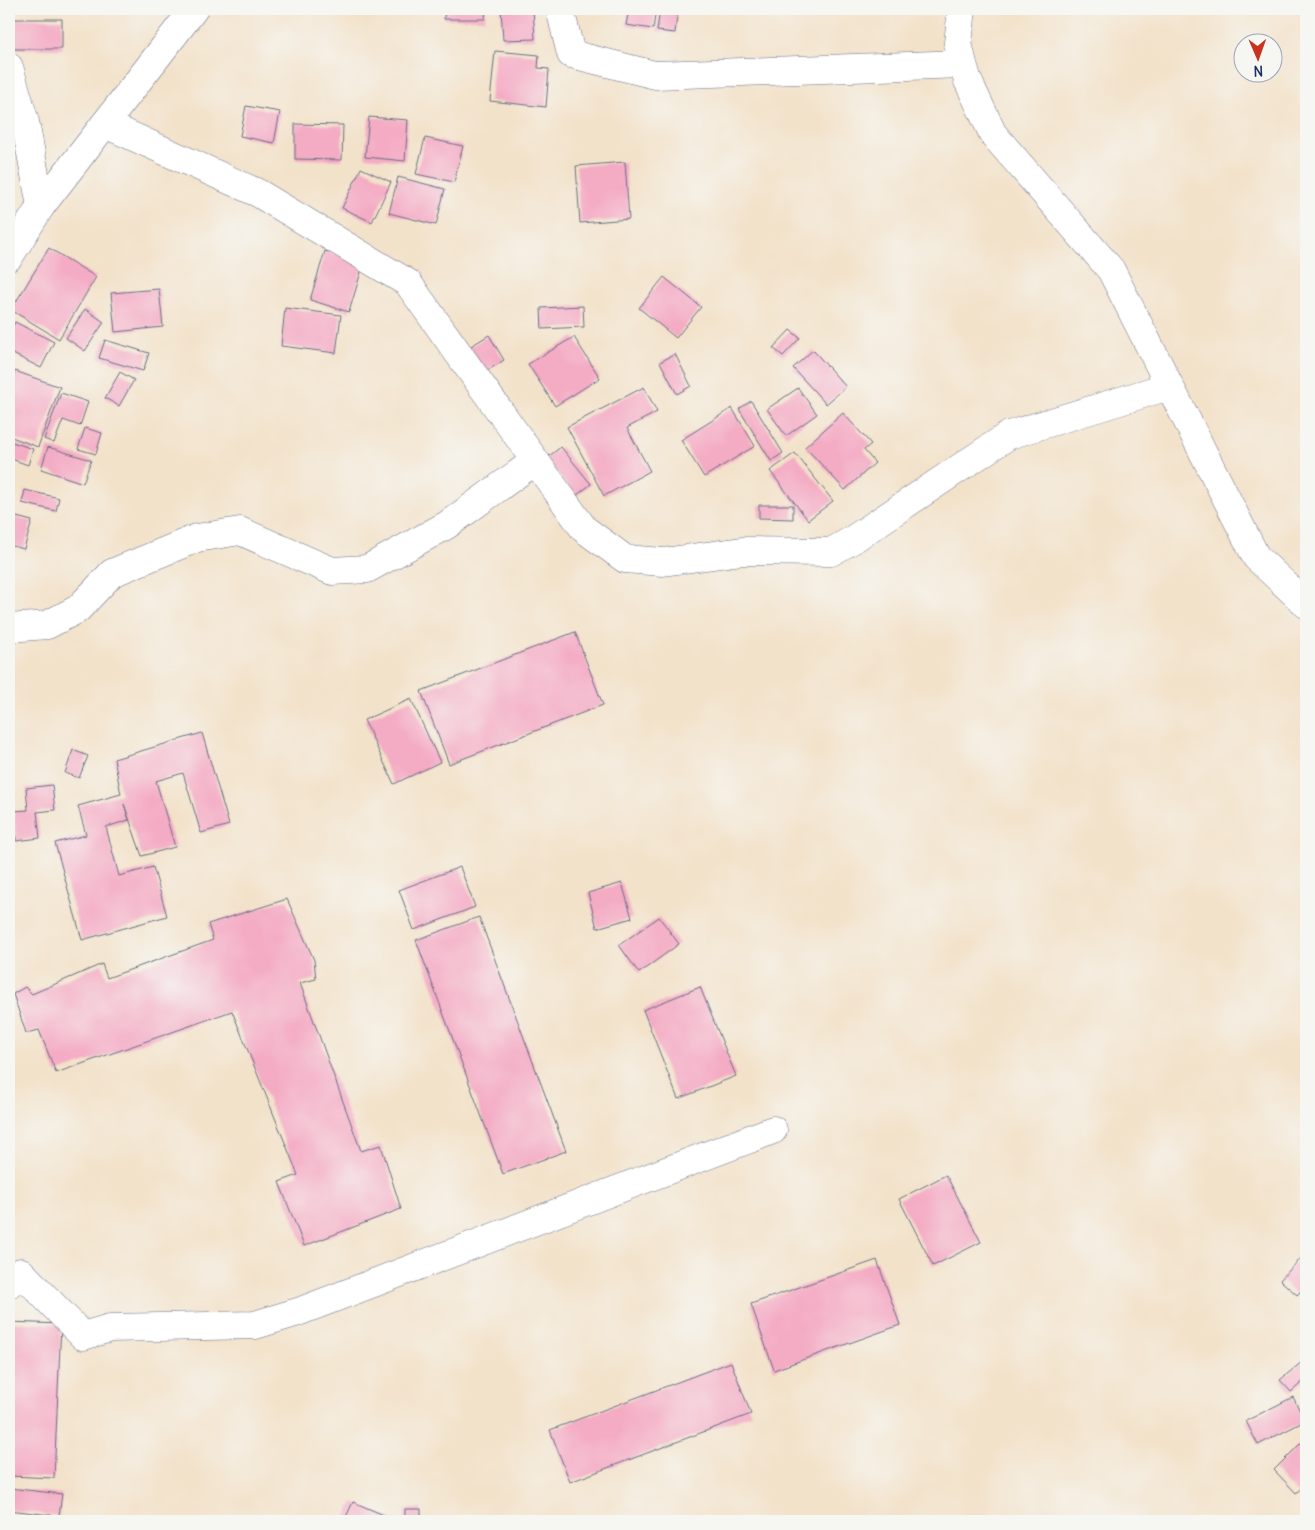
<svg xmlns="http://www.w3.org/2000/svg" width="1315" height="1530" font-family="Delius,sans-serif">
<rect width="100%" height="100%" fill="#f6f6f2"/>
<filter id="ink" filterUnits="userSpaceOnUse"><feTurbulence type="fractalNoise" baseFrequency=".02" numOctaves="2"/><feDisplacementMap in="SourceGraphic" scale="10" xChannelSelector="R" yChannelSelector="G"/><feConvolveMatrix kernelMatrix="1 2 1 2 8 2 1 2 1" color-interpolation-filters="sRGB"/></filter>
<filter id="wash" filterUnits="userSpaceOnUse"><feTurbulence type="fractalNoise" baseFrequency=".0096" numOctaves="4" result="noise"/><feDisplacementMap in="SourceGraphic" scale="20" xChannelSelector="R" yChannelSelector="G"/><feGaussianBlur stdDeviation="1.12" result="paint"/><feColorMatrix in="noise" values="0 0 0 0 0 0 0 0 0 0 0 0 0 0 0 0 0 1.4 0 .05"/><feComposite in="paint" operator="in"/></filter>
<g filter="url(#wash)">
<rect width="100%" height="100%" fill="#f3e2ca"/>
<g id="blocks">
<path fill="#f4abc4" d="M445 9H486L485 19H444Z
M501 9H533L535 39 503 40Z
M578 9H617V13L578 10Z
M629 9H656L653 29 626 25Z
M660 9H678L675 33 657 31Z
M9 19H62V49H9Z
M495 51 539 55 538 68 549 69 546 107 490 101Z
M246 106 280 112 274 143 240 136Z
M369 117 408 120 405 161 365 157Z
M295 124 343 125 342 160 295 159Z
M425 138 463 146 454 182 416 174Z
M625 162 629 219 580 223 576 166Z
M361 168 391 182 372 222 342 208Z
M398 177 445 189 436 225 389 213Z
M49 248 96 277 59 339 11 310Z
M325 251 364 262 349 312 310 300Z
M664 277 701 307 676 338 639 308Z
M159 289 163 327 115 332 111 293Z
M583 306 584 327 542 329 541 308Z
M285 308 341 315 336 353 281 346Z
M85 309 104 322 85 351 66 338Z
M15 322 54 342 41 368 9 352V333Z
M790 330 800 338 783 356 773 348Z
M489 335 504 360 482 374 466 349Z
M574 337 600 378 555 406 528 364Z
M105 340 149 353 143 371 99 358Z
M813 350 846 387 826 404 793 368Z
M675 354 691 386 677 394 660 362Z
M15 371 60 387 38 447 9 436V390Z
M120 372 134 380 119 406 105 398Z
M644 387 657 412 627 428 650 471 604 496 567 427Z
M798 388 817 414 786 436 767 409Z
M61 393 88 402 80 426 63 420 54 443 44 439Z
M751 401 783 453 771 461 739 409Z
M732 408 755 446 704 477 681 440Z
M843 413 871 444 864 450 875 463 845 490 805 447Z
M85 428 102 433 96 454 78 449Z
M9 441 33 449 28 465 9 458Z
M48 447 91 460 83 483 41 469Z
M561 447 591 484 576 496 545 459Z
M795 453 833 501 808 520 770 471Z
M25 490 59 498 56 511 22 503Z
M759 505H793V519L759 518Z
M9 515 32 521 24 549 9 545Z
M575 632 603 705 449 764 421 691Z
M411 699 440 762 394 784 364 720Z
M202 733 229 825 201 833 183 773 156 781 175 847 142 856 124 804 129 820 106 827 119 876 153 867 167 916 82 940 55 843 86 835 78 806 121 794 114 759Z
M73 750 88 756 79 778 65 773Z
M52 785 55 810 37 812 40 838 16 841 14 811 28 810 26 788Z
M9 788 13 789 10 810 9 809Z
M460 867 475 907 414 930 399 890Z
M622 883 632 918 597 928 588 893Z
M287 899 314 960 316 979 300 983 361 1151 381 1145 401 1209 304 1246 279 1182 298 1175 232 1011 56 1073 39 1030 26 1033 13 994 25 987 32 994 102 964 107 978 213 940 208 924Z
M479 917 566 1151 503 1174 416 940Z
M659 917 679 944 639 973 619 945Z
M700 987 736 1076 678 1099 643 1010Z
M946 1175 981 1242 933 1266 899 1199Z
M1306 1253V1286L1297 1295 1280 1280Z
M877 1260 900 1325 774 1370 751 1304Z
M9 1322 61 1324 54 1478 9 1476Z
M1303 1361 1306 1365V1379L1291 1392 1280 1380Z
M731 1362 751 1414 570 1482 550 1430Z
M1293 1397 1305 1421 1258 1445 1246 1421Z
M1306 1438V1488L1304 1486 1296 1493 1274 1470Z
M9 1488 62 1494 59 1516 9 1510Z
M353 1502 398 1521H344Z
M405 1509H421V1520H405Z"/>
</g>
</g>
<g filter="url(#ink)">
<use href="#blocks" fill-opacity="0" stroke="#676e84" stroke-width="1"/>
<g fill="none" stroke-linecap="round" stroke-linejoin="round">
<g stroke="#676e84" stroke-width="29">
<path id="minor" d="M560 9 571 54 655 75 963 64
M962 9 958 43 963 64 968 81 993 134 1111 270 1256 557 1306 604
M9 67 25 122 41 206
M105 124 258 193 408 283 584 529 625 559 663 562 742 551 831 552 852 540 1009 435 1169 386
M9 628 47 625 78 609 112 573 197 538 240 531 332 571 367 569 447 525 535 461
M9 1284 21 1272 83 1336 110 1328 255 1325 298 1312 773 1130"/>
</g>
<g stroke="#676e84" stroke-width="29">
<path id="highway" d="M9 257 41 206 194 9"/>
</g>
<use href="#minor" stroke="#fff" stroke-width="28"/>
<use href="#highway" stroke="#fff" stroke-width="28"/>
</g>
</g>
<rect width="1315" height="1530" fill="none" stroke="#f6f6f2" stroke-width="30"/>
<g transform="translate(1258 58) rotate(178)"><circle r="24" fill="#f6f6f2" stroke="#9ea6b7"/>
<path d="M0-4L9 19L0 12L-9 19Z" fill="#c8321e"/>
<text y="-8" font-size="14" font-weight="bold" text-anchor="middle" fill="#1b2f5e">N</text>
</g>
</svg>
